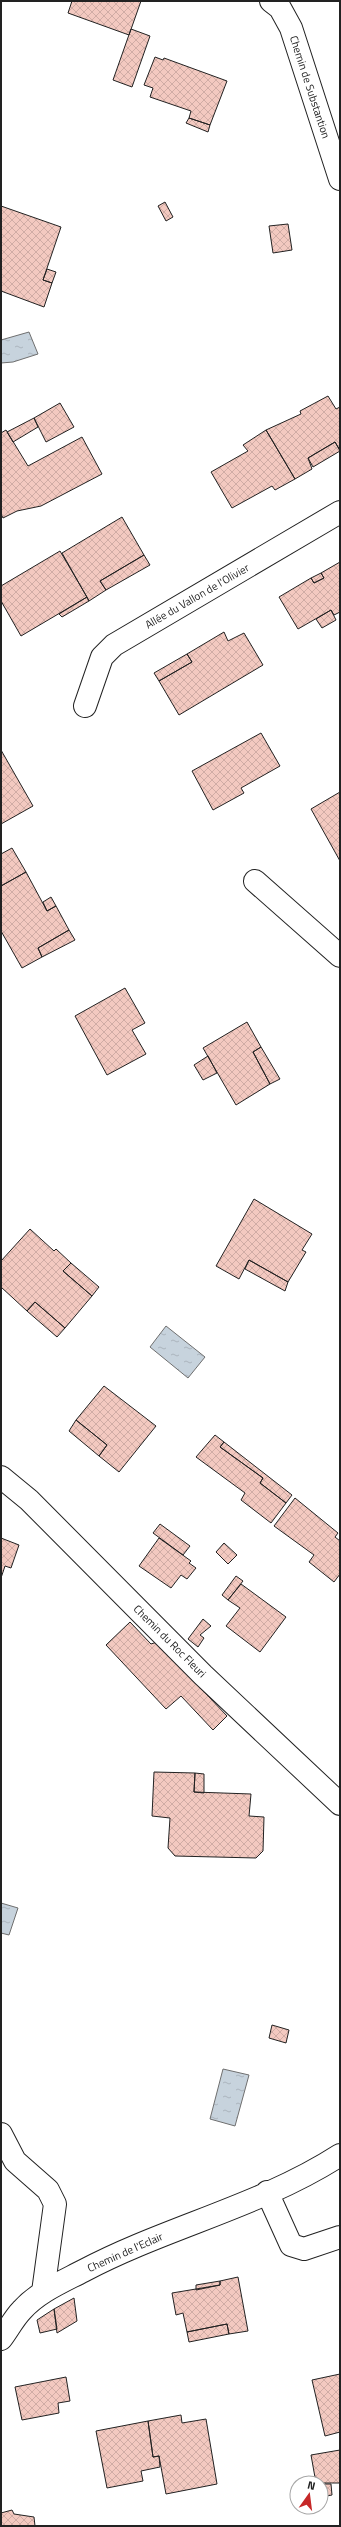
<svg xmlns="http://www.w3.org/2000/svg" width="341" height="2527" font-family="'Titillium Web',sans-serif">
<defs>
<pattern id="water-ripples" width="26" height="14" patternUnits="userSpaceOnUse"><rect width="26" height="14" fill="#c7d3dd"/><path d="M2 4q2-2 4 0t4 0M15 11q2-2 4 0t4 0" fill="none" stroke="#abb5bd"/></pattern>
<pattern id="building-cross-hatch" width="8" height="8" patternUnits="userSpaceOnUse"><rect width="8" height="8" fill="#f3c9c0"/><path d="M0 0l8 8M0 8l8-8" fill="none" stroke="#d0aca5"/></pattern>
</defs>
<rect width="100%" height="100%" fill="#fff"/>
<path fill="url(#water-ripples)" stroke="#6f6f6f" d="M29 332 38 354 13 362 1 363V340Z
M166 1326 205 1357 188 1378 150 1347Z
M1 1903 18 1908 9 1935 1 1933Z
M223 2069 249 2075 235 2126 210 2119Z"/>
<path fill="url(#building-cross-hatch)" stroke="#222" d="M72 1H141L129 35 68 13Z
M131 29 150 36 132 87 113 80Z
M155 57 163 60 164 58 227 81 210 125 189 118 191 111 150 97 153 88 144 85Z
M189 118 210 125 208 132 186 123Z
M165 202 173 217 166 221 158 206Z
M1 206 61 227 43 280 52 283 44 307 1 291Z
M288 224 292 250 273 253 269 226Z
M47 269 56 272 52 283 43 280Z
M328 396 336 409 340 407V450L335 442 308 458 312 469 295 479 266 430 301 414 300 411Z
M60 403 74 427 46 442 34 418Z
M34 418 38 427 13 442 7 432Z
M6 430 28 466 82 437 102 474 41 506 17 511 3 518 1 514V433Z
M266 430 295 479 275 490 272 486 232 508 211 472 248 451 243 445Z
M335 442 340 451 313 467 308 458Z
M122 517 144 555 100 581 106 590 89 601 62 553Z
M60 551 87 597 21 636 1 601V586Z
M144 555 150 565 106 590 100 581Z
M340 562V612L334 615 331 610 298 629 279 597 311 578 314 583 324 578 321 573Z
M321 573 324 578 314 583 311 578Z
M87 597 89 601 62 617 59 614Z
M331 610 336 620 322 628 316 619Z
M224 632 228 641 244 633 263 665 179 715 159 681 192 662 187 654Z
M187 654 192 662 159 681 154 673Z
M261 733 280 766 241 788 244 793 213 810 192 771Z
M1 750 33 806 1 824Z
M340 792V861L311 809Z
M12 848 26 872 1 886V854Z
M26 872 47 911 56 906 69 930 38 948 42 957 22 968 1 931V886Z
M51 897 56 906 47 911 43 902Z
M69 930 75 940 42 957 38 948Z
M125 988 145 1023 132 1030 146 1054 107 1075 75 1016Z
M247 1022 261 1047 253 1052 270 1084 236 1105 203 1048Z
M261 1047 280 1079 270 1084 253 1052Z
M208 1056 217 1073 203 1080 194 1065Z
M254 1199 312 1234 302 1250 306 1252 288 1282 249 1260 239 1279 216 1266Z
M30 1229 54 1251 56 1249 71 1263 63 1271 92 1296 65 1328 35 1302 27 1311 1 1287V1261Z
M249 1260 288 1282 285 1291 245 1269Z
M71 1263 99 1287 92 1296 63 1271Z
M35 1302 65 1328 57 1337 27 1311Z
M104 1386 156 1426 119 1472 99 1456 107 1445 76 1420Z
M76 1420 107 1445 99 1456 69 1431Z
M215 1435 224 1442 220 1447 263 1478 260 1483 286 1503 271 1523 241 1500 245 1493 196 1457Z
M224 1442 292 1495 286 1503 260 1483 263 1478 220 1447Z
M295 1498 338 1533 335 1537 340 1541V1574L334 1582 309 1562 314 1555 274 1526Z
M160 1524 190 1546 183 1555 153 1533Z
M1 1538 19 1545 11 1568 5 1566 1 1578Z
M159 1538 191 1561 189 1563 196 1568 187 1579 181 1575 171 1588 139 1566Z
M224 1543 237 1555 228 1564 216 1552Z
M236 1576 243 1581 228 1600 222 1595Z
M241 1584 286 1617 260 1652 226 1626 240 1608 228 1600Z
M203 1619 211 1626 200 1635 204 1638 198 1647 188 1639Z
M130 1622 151 1644 157 1642 227 1716 213 1730 181 1696 166 1709 106 1645Z
M154 1772 195 1773 194 1792 251 1794 249 1816 264 1817 263 1851 256 1858 175 1856 168 1848 170 1818 152 1816Z
M195 1773 204 1774V1793L194 1792Z
M272 2025 289 2030 286 2043 269 2038Z
M238 2277 248 2331 229 2334 227 2324 187 2332 183 2313 176 2315 172 2293 220 2285V2281Z
M220 2281V2285L196 2290V2285Z
M74 2298 77 2321 57 2333 54 2309Z
M54 2309 57 2329 40 2333 37 2320Z
M227 2324 229 2334 189 2342 187 2332Z
M340 2374V2432L325 2436 312 2380Z
M66 2377 70 2401 58 2403 59 2413 22 2420 15 2387Z
M181 2415 182 2423 206 2419 217 2484 166 2494 159 2456 153 2457 148 2421Z
M148 2421 153 2457 159 2456 160 2467 141 2471 143 2481 107 2488 96 2431Z
M340 2450V2483H316L311 2455Z
M321 2484H331L332 2495 321 2497Z
M12 2510 14 2514 34 2517 35 2526H1V2513Z"/>
<g fill="none" stroke-linecap="round" stroke-linejoin="round">
<g stroke="#222" stroke-width="24">
<path id="minor" d="M271 1 280 8 291 28 340 179
M85 706 102 657 114 645 340 512
M255 881 340 956
M1 1477 29 1500 203 1675 340 1804
M1 2134 15 2161 48 2190 55 2204 43 2292
M267 2192 291 2245 304 2249 340 2237
M1 2339C8 2330 14 2318 22 2310 38 2292 62 2282 83 2271 166 2227 261 2206 340 2155"/>
</g>
<use href="#minor" stroke="#fff" stroke-width="22"/>
</g>
<g text-anchor="middle" dominant-baseline="central" stroke-width="3" stroke-linejoin="round" paint-order="stroke">
<g font-size="11" fill="#222" stroke="#fff">
<text transform="translate(310 87) rotate(72)">Chemin de Substantion</text>
<text transform="translate(197 596) rotate(-30)">Allée du Vallon de l'Olivier</text>
<text transform="translate(170 1641) rotate(45)">Chemin du Roc Fleuri</text>
<text transform="translate(125 2252) rotate(-24)">Chemin de l'Eclair</text>
</g>
</g>
<rect width="341" height="2527" fill="none" stroke="#222222" stroke-width="4"/>
<g transform="translate(309 2495) rotate(14)"><circle r="19" fill="#ffffff" stroke="#a7a7a7"/>
<path d="M0-3L7 15L0 10L-7 15Z" fill="#c62828"/>
<text y="-6" font-size="11" font-weight="bold" text-anchor="middle" fill="#222222">N</text>
</g>
</svg>
